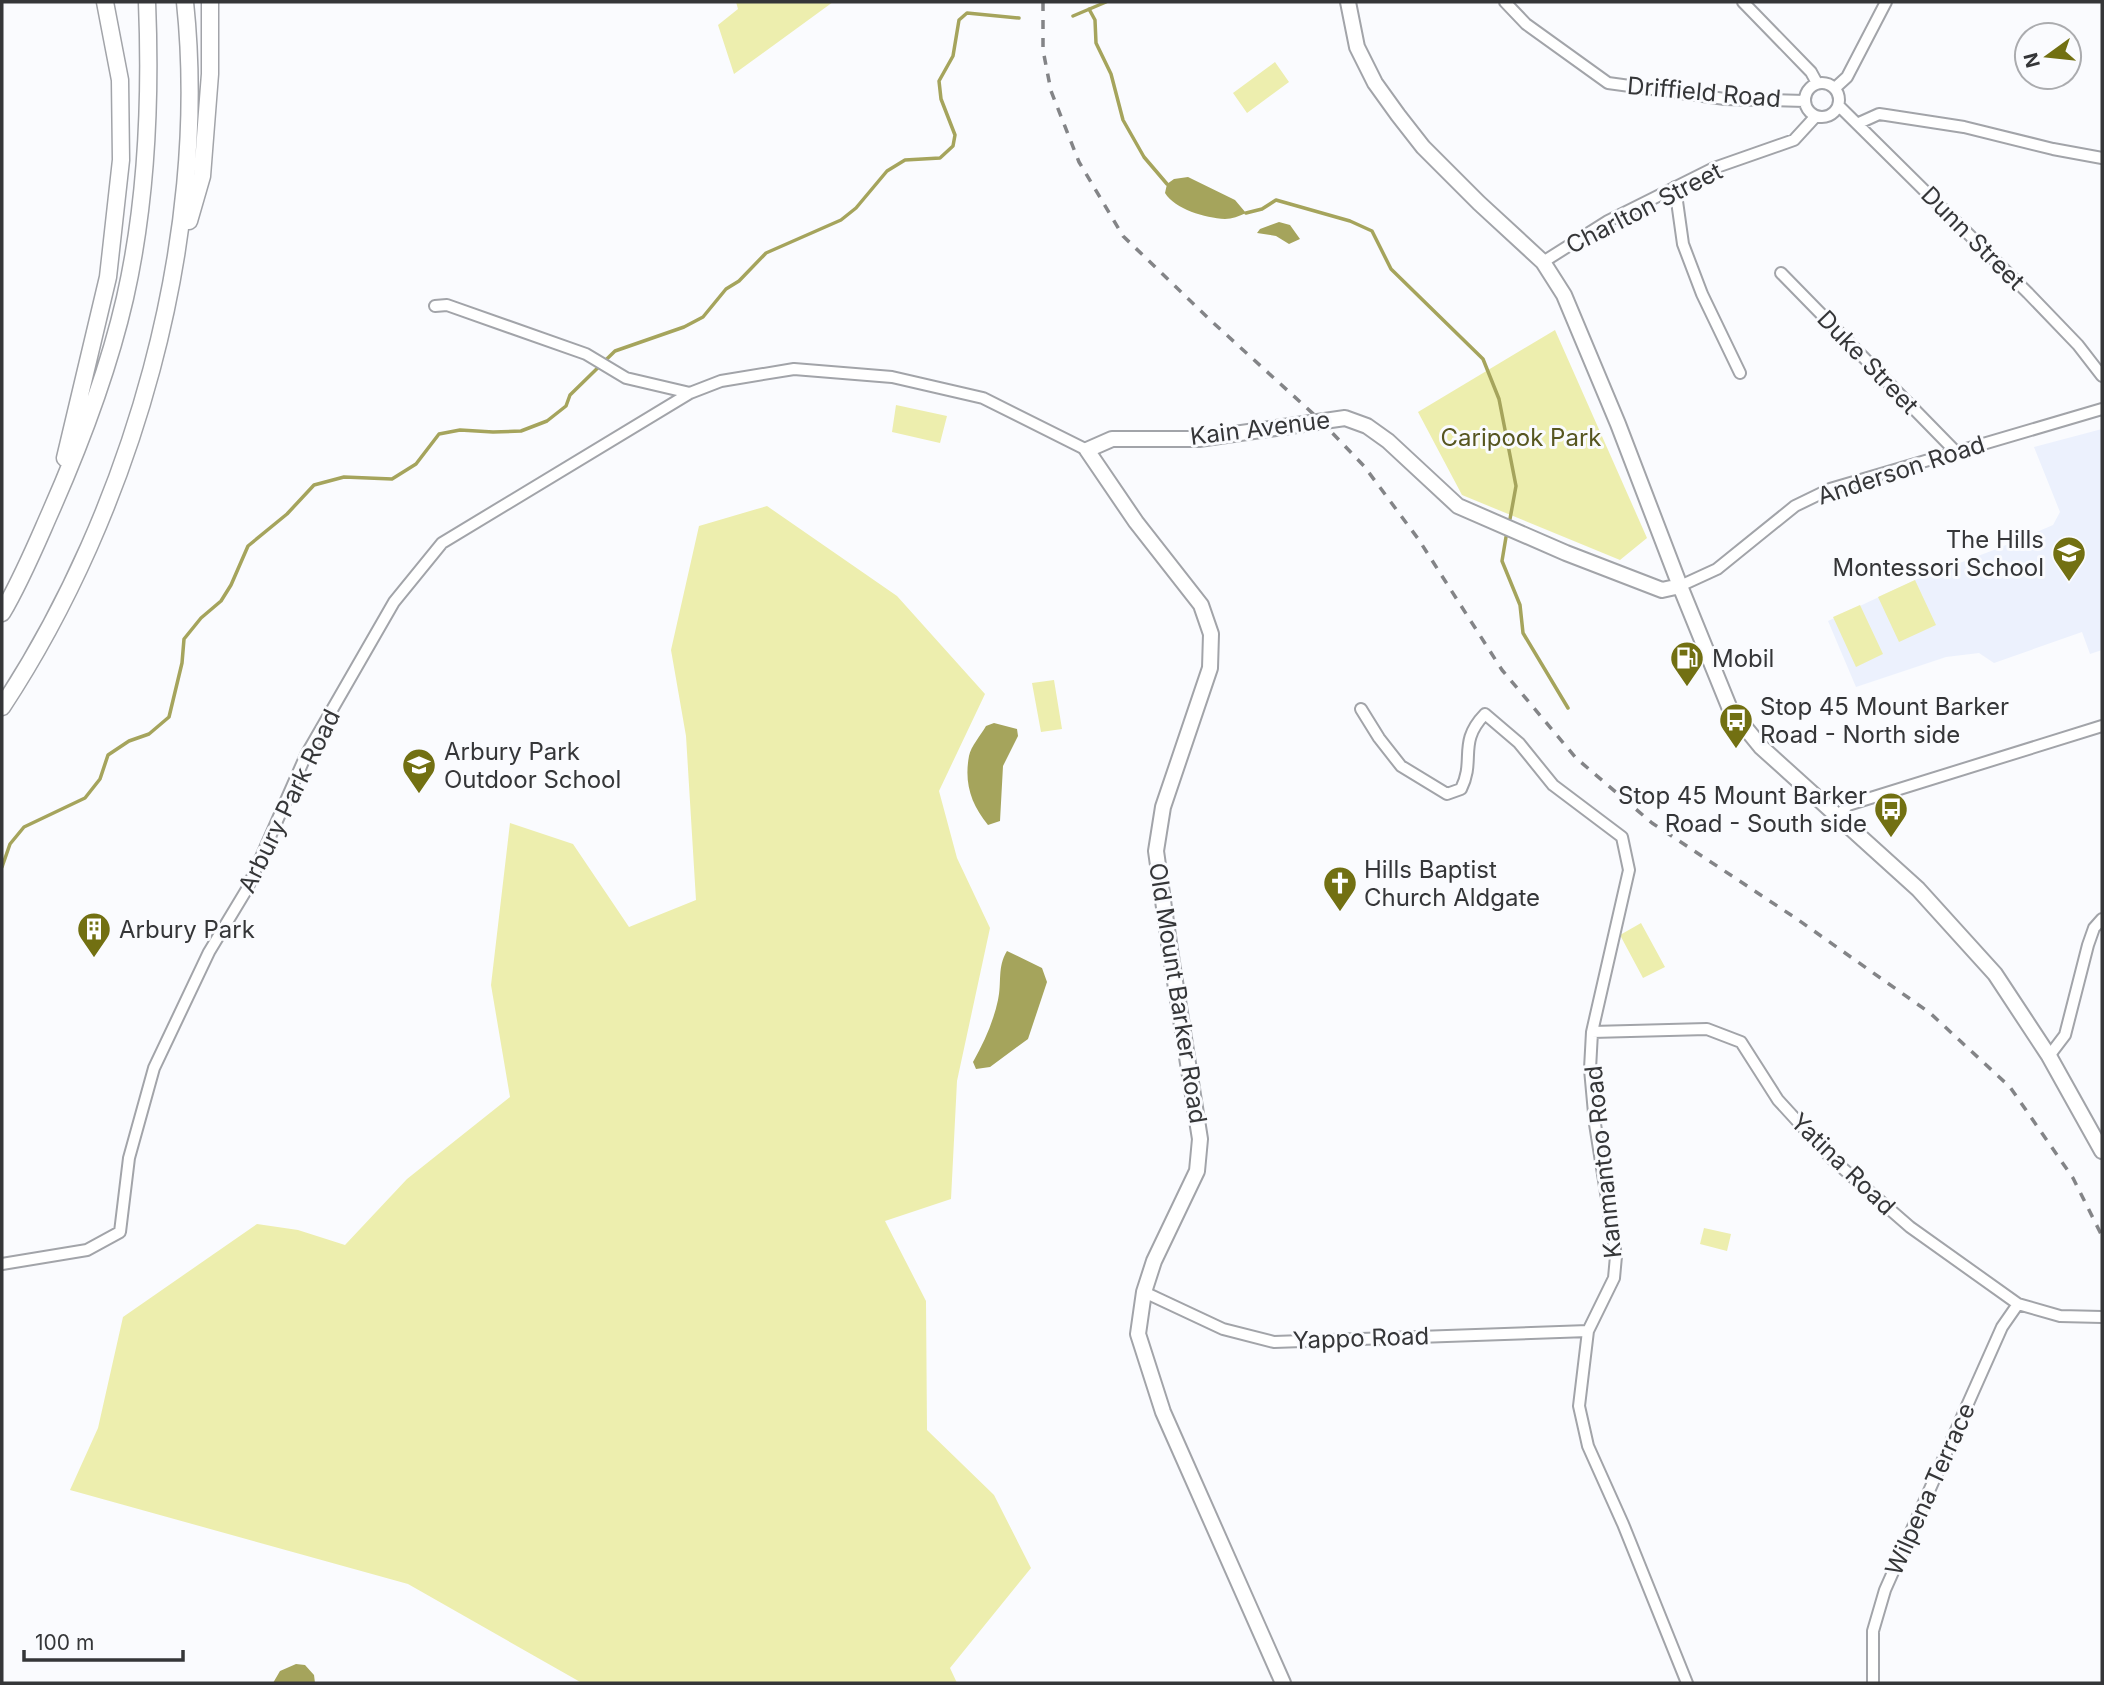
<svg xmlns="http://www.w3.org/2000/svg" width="2104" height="1685" font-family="Inter,sans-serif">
<rect width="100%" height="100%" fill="#fafbfe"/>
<path fill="#ecf1fd" d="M2102 429V650L2090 654 2082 632 1994 663 1979 653 1946 657 1856 687 1828 621 1915 580 1999 548 2053 525 2060 512 2034 447Z"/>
<path fill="#edeeae" d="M736 2H833L734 74 718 25 738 9Z
M1275 62 1289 82 1247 113 1233 93Z
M1555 330 1647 538 1620 560 1462 495 1418 412Z
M896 405 947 416 940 443 892 432Z
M767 506 897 596 985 694 939 791 957 858 990 928 957 1081 951 1199 885 1221 926 1301 927 1430 994 1495 1031 1568 950 1668 957 1683H582L408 1584 70 1490 98 1428 123 1317 257 1224 298 1230 345 1245 407 1179 510 1097 491 985 510 823 573 844 629 927 696 900 686 736 671 650 699 526Z
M1915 580 1936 625 1899 642 1878 597Z
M1860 605 1883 654 1856 667 1833 617Z
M1054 680 1062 729 1041 732 1032 683Z
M1641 923 1665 967 1643 978 1620 935Z
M1704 1228 1731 1234 1727 1251 1700 1244Z"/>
<path fill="#a5a45c" d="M1188 177 1235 200 1246 213C1239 216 1232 219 1225 219 1205 218 1175 209 1165 193L1167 184 1174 179Z
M1279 222 1290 225 1300 239 1289 244 1276 236 1257 233 1260 229Z
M994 723 1017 729 1018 736 1003 766 1000 821 988 825C971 804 964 783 969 756 971 746 981 735 986 726Z
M1007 951 1042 968 1047 982 1028 1039 990 1067 976 1069 973 1062C984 1042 993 1023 998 1000 1002 983 997 967 1007 951Z
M296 1664 305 1665 314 1675 315 1683H273L280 1671Z"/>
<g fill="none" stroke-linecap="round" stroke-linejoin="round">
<path stroke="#a5a45c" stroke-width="3.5" d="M1089 9 1095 20 1096 43 1111 74 1123 120 1144 157 1167 184
M1073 16 1106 2
M1246 213 1262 209 1276 200 1350 221 1372 231 1391 269 1483 359 1499 399 1516 486 1510 519
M1506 537 1502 561 1520 605 1523 633 1568 708
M2 867 10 844 24 827 85 798 100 779 108 755 129 741 149 734 169 717 182 663 184 639 201 618 221 601 231 585 248 546 287 514 314 485 344 477 392 479 416 464 439 434 460 430 493 432 521 431 547 421 566 406 570 395 615 351 684 327 703 317 726 289 739 281 766 253 841 220 856 208 887 171 905 160 940 158 953 146 955 135 941 99 939 81 953 56 959 20 967 13 1019 18"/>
<g stroke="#a2a4a9" stroke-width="14">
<path id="minor" d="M1505 2 1526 24 1608 83 1725 99 1805 101
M1743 2 1811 72 1817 83
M1805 100a17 17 0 1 1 34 0a17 17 0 1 1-34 0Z
M1835 88 1847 77 1886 2
M1839 106 2028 293 2078 345 2102 376
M1859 123 1879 114 1886 115 1964 127 2053 149 2102 158
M1675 187 1683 244 1702 294 1740 373
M1543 262 1608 221 1714 168 1794 140 1816 116
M1781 273 1956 452
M435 306 447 305 586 354 626 378 690 393 721 381 794 369 892 377 983 398 1087 450
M1680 586 1717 569 1795 506 1830 489 2102 409
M1361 709 1379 738 1401 766 1447 794 1461 789C1476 759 1457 743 1485 714L1519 743 1553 785 1622 837 1629 870 1592 1032 1590 1069 1595 1124 1616 1256 1614 1278 1588 1331 1579 1406 1588 1446 1623 1524 1687 1683
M1839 815 1848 805 2102 726
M1592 1032 1707 1029 1741 1042 1778 1100 1832 1159 1910 1227 2018 1304 2060 1316 2102 1317
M2049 1056 2065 1035 2088 945 2094 928 2102 919
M2 1264 87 1250 120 1232 129 1158 154 1068 209 952 247 889 306 755 394 602 442 543 690 393
M1144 1292 1223 1329 1274 1342 1588 1331
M1873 1683V1631L1885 1590 2002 1327 2018 1304"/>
</g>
<g stroke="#a2a4a9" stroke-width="18">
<path id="major" d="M1348 2 1357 47 1375 83 1398 115 1423 147 1479 203 1543 262 1564 295 1618 424 1680 586 1730 709 1761 747 1918 889 1995 974 2049 1056 2102 1151
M1283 1683 1163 1412 1138 1334 1144 1292 1154 1261 1197 1171 1200 1139 1170 950 1156 851 1163 807 1210 668 1211 634 1201 605 1136 522 1087 450 1112 439H1199L1345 418 1367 426 1388 441 1458 506 1566 553 1662 590 1680 586"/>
</g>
<g stroke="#a2a4a9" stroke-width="19">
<path id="highway" d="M189 221 202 176 210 74V2
M65 458 108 277 121 160 120 80 105 2
M2 613C21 581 35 547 50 513 81 443 108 372 125 298 147 201 151 100 147 2
M2 707C132 510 210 238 185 2"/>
</g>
<use href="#minor" stroke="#fff" stroke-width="10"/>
<use href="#major" stroke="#fff" stroke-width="14"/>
<use href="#highway" stroke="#fff" stroke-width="16"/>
<path stroke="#838487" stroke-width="3.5" stroke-dasharray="9 9" stroke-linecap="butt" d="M1043 2V50L1051 91 1079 162 1123 236 1208 318 1320 420 1364 466 1419 540 1502 670 1576 758 1652 823 1797 919 1930 1013 2010 1087 2073 1178 2102 1236"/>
</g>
<defs>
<g id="school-pin" transform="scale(1.75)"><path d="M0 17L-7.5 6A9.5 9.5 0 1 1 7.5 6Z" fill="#727012" stroke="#fafbfe"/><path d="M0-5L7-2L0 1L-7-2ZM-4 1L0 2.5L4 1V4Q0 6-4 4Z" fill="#fff"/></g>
<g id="fuel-pin" transform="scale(1.75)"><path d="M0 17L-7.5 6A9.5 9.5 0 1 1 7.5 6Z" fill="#727012" stroke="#fafbfe"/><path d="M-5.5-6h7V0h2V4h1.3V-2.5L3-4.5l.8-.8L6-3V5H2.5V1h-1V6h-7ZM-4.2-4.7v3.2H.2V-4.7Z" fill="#fff"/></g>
<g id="bus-pin" transform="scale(1.75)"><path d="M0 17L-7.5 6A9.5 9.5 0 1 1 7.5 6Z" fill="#727012" stroke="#fafbfe"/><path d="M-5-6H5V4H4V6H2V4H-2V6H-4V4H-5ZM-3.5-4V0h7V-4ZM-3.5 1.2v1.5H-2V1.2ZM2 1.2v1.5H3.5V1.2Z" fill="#fff"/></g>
<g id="church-pin" transform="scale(1.75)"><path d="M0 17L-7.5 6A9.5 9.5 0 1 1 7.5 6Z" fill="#727012" stroke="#fafbfe"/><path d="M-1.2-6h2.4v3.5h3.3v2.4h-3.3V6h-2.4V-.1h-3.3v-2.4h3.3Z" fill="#fff"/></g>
<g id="building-pin" transform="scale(1.75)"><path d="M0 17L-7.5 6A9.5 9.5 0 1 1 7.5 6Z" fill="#727012" stroke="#fafbfe"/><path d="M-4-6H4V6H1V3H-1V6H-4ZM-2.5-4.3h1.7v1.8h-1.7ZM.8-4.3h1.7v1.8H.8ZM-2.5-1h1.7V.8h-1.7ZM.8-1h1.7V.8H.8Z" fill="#fff"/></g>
</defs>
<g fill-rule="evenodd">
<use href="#school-pin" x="2069" y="553"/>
<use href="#fuel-pin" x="1687" y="658"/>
<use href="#bus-pin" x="1736" y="720"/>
<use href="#school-pin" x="419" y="765"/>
<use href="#bus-pin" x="1891" y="809"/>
<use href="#church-pin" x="1340" y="883"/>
<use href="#building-pin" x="94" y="929"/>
</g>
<g text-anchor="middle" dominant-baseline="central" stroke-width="6" stroke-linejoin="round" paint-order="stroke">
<g font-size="24" fill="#353638" stroke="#fafbfe">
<text transform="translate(1704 92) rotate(5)">Driffield Road</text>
<text transform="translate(1644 208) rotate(-27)">Charlton Street</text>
<text transform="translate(1973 238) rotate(45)">Dunn Street</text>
<text transform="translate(1868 362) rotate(46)">Duke Street</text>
<text transform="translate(1260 428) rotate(-7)">Kain Avenue</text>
<text transform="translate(1901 470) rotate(-18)">Anderson Road</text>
<text transform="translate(289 801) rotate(-64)">Arbury Park Road</text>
<text transform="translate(1178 993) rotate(81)">Old Mount Barker Road</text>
<text transform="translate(1603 1162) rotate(-96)">Kanmantoo Road</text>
<text transform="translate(1843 1164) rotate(44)">Yatina Road</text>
<text transform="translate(1361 1338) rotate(-2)">Yappo Road</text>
<text transform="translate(1930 1489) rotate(-66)">Wilpena Terrace</text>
</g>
<g font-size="24" fill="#575620" stroke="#fafbfe">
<text x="1521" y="437">Caripook Park</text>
</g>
<g font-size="24" fill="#353638" stroke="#fafbfe" text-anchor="start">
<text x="2044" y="539" text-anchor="end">The Hills<tspan x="2044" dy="28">Montessori School</tspan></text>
<text x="1712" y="658">Mobil</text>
<text x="1760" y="706">Stop 45 Mount Barker<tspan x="1760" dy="28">Road - North side</tspan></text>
<text x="444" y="751">Arbury Park<tspan x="444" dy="28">Outdoor School</tspan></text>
<text x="1867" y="795" text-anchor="end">Stop 45 Mount Barker<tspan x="1867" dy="28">Road - South side</tspan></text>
<text x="1364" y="869">Hills Baptist<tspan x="1364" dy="28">Church Aldgate</tspan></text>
<text x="119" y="929">Arbury Park</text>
</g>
</g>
<rect width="2104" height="1685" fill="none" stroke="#353638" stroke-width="7"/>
<g transform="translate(2048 56) rotate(255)"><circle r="33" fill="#fafbfe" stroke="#abacaf" stroke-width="2"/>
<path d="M0-5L12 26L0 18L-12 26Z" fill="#727012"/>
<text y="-10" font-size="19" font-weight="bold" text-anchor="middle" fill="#353638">N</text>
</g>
<path d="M24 1650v10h159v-10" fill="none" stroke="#353638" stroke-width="3.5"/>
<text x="35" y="1650" font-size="21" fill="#353638" stroke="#fafbfe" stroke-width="5" paint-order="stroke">100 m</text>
</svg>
